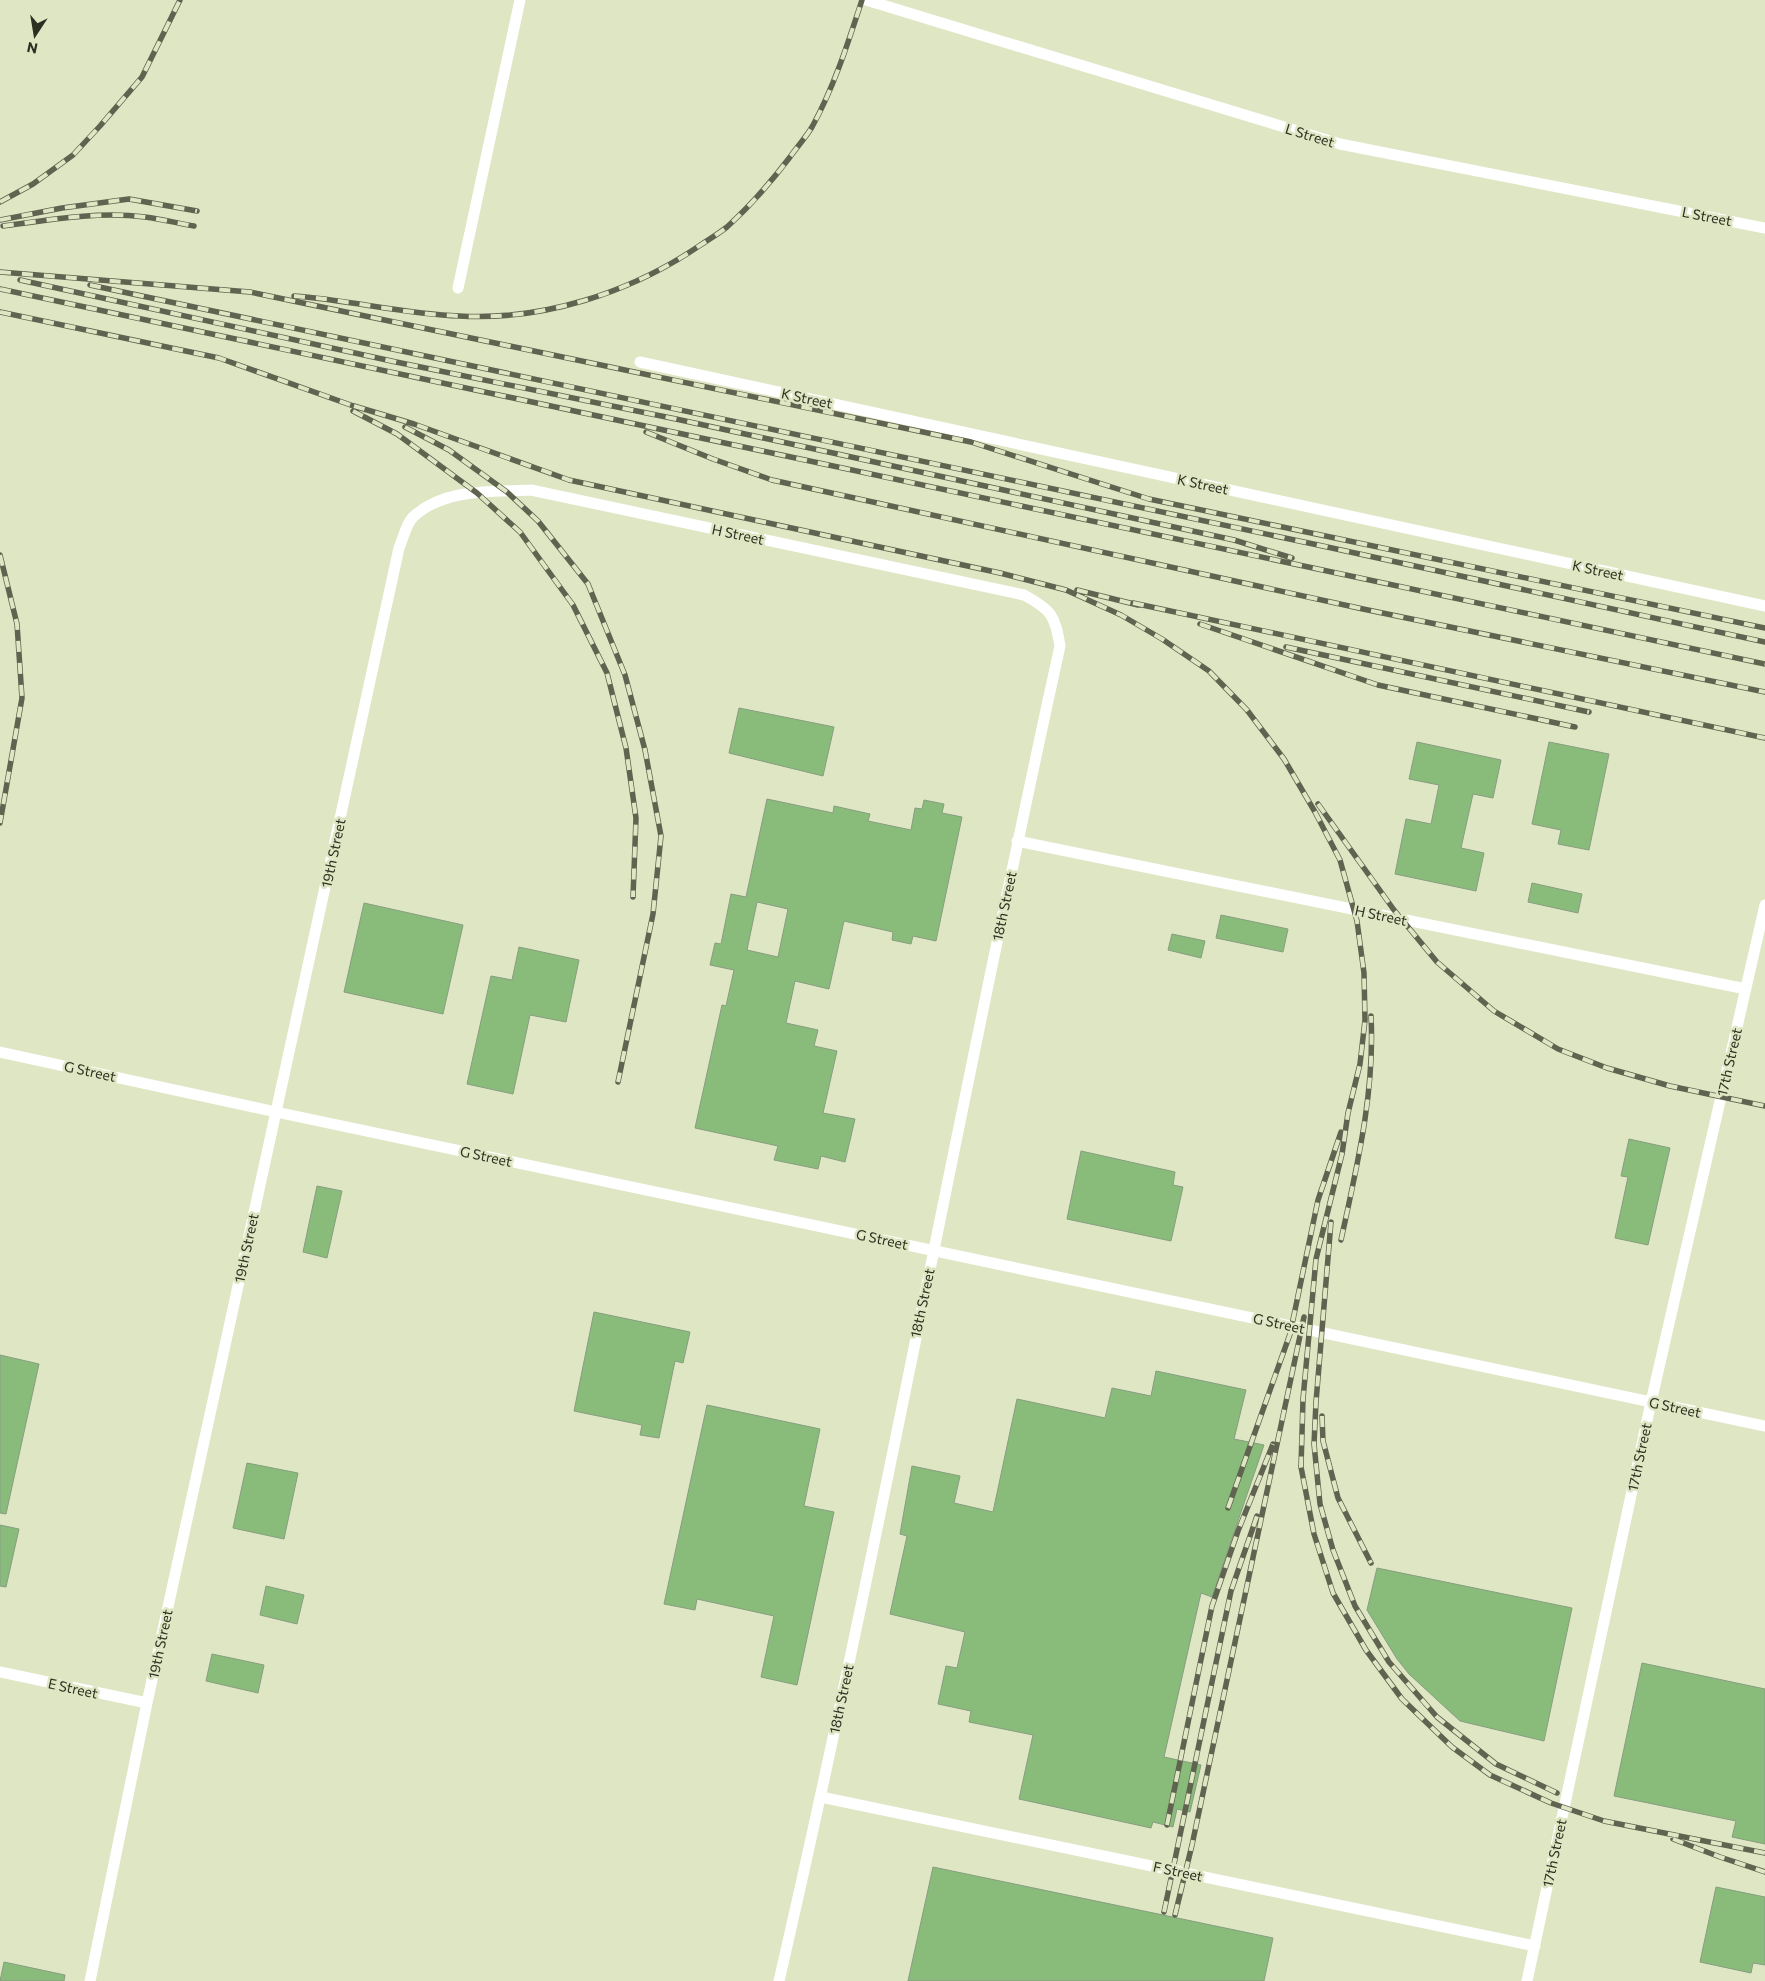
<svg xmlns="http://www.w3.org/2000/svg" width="1765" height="1981" font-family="Commissioner,sans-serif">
<rect width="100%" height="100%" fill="#dfe6c3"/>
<path fill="#89bc7a" stroke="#879d81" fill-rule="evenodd" d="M739 708 834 727 823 776 729 753Z
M1417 742 1501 760 1493 798 1473 794 1461 848 1484 853 1476 891 1395 874 1406 819 1431 824 1439 785 1409 779Z
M1549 742 1609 754 1589 850 1558 844 1561 830 1532 824Z
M767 799 833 813 834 806 870 814 868 821 911 830 915 808 922 809 924 800 944 804 942 813 962 817 936 941 913 936 911 944 892 940 893 932 844 921 829 989 795 981 786 1023 818 1030 814 1046 837 1051 823 1113 855 1119 845 1162 821 1156 818 1169 774 1160 778 1146 695 1128 722 1005 726 1006 734 970 710 965 715 943 721 944 731 894 746 897ZM757 902 788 909 778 957 747 950Z
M1532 883 1582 894 1578 913 1528 902Z
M364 903 463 925 443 1014 344 992Z
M1221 915 1288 929 1283 952 1216 938Z
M1172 934 1205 941 1201 958 1168 950Z
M519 947 579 960 566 1022 530 1015 513 1094 467 1084 491 976 512 980Z
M1629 1139 1670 1148 1648 1245 1615 1238 1628 1177 1621 1176Z
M1081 1151 1175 1172 1173 1185 1183 1187 1171 1241 1067 1219Z
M317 1186 342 1191 327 1258 303 1252Z
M594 1312 690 1332 683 1363 675 1361 659 1438 640 1435 642 1425 574 1411Z
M0 1355 39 1364 6 1514 0 1513Z
M1156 1371 1246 1390 1234 1439 1264 1445 1212 1597 1201 1593 1164 1757 1201 1765 1190 1812 1177 1809 1173 1827 1153 1822 1151 1828 1019 1799 1033 1735 969 1722 971 1711 938 1704 946 1666 957 1668 965 1632 890 1614 907 1536 900 1534 912 1466 960 1476 954 1503 993 1512 1017 1399 1105 1418 1112 1388 1151 1396Z
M707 1405 820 1429 804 1506 834 1512 797 1685 761 1677 774 1616 697 1599 695 1610 664 1604Z
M247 1463 298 1473 284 1539 233 1528Z
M0 1525 19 1529 6 1587 0 1586Z
M1377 1568 1572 1608 1544 1741 1460 1721 1409 1674 1397 1659 1367 1610Z
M266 1586 304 1595 297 1624 260 1615Z
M212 1654 264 1665 258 1693 206 1681Z
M1642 1663 1765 1689V1844L1732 1837 1736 1821 1614 1796Z
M933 1867 1273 1938 1264 1981H908Z
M1716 1887 1765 1897V1965L1753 1963 1751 1973 1700 1962Z
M4 1962 65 1975 64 1981H0Z"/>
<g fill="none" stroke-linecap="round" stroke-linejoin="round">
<path stroke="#fff" stroke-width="11" d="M866 0 1340 144 1765 228
M458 288 520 0
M640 362 1765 606
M1017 841 1746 989
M0 1052 276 1112 1765 1426
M0 1672 147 1703
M821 1797 1535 1946
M90 1981 147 1703 399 548C403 539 406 524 413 517 444 488 492 492 531 490L1024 595C1052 610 1055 616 1060 646 962 1090 881 1538 779 1981
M1527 1981 1651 1402 1765 905"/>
<g stroke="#5f634f" stroke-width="5.5">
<path id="rail" d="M0 202 33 184 73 155 100 126 142 77 180 0
M0 220 62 208 129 199 197 211
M3 226C48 220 98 211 145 217 161 219 177 223 194 226
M0 272 250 292 971 442 1149 499 1765 628
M20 280 396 362 676 419 1234 540 1292 558
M90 285 1318 545 1765 642
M0 289 1765 664
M294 296C350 300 404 314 459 316 542 321 630 293 699 246 708 240 718 234 727 227 750 206 771 182 790 157 797 147 806 137 812 127 834 87 848 43 862 0
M0 312 219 358 359 408
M354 406 414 424 569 480 1000 573 1066 590 1121 615 1162 639 1209 671 1247 710 1284 759 1315 812 1340 860 1357 921 1364 973 1365 1020 1360 1064 1348 1113 1342 1154 1316 1259 1303 1399 1301 1467 1314 1534 1333 1593 1366 1650 1402 1699 1452 1747 1490 1775 1551 1803 1604 1821 1765 1853
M353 411 397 434 477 493 520 532 573 605 607 673 626 748 636 818 633 897
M405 427 449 450 507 492 538 521 588 584 625 675 645 750 661 836 653 914 618 1082
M646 432 713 459 772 480 1363 609 1765 692
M0 555 17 624 22 698 0 823
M1077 590 1138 605
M1133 603 1765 738
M1200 624 1378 685 1575 727
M1286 647 1589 712
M1318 804 1394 910 1437 962 1494 1011 1558 1049 1607 1068 1670 1086 1765 1106
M1331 1222 1316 1402 1314 1444 1320 1504 1333 1550 1355 1606 1389 1662 1437 1717 1496 1764 1557 1793
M1341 1240C1357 1166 1375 1092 1371 1016
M1322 1416 1323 1441 1338 1498 1371 1563
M1228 1508 1290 1334 1318 1200 1341 1132
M1167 1825 1212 1606 1238 1531 1273 1444
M1673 1839 1720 1857 1765 1872
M1164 1912 1231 1591 1257 1516
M1175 1915 1192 1845 1304 1317"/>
</g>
<use href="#rail" stroke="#dfe6c3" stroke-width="4" stroke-dasharray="11" stroke-linecap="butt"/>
</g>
<g text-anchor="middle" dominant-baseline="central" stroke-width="5" stroke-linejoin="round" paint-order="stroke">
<g font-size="14" fill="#2c2f21" stroke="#dfe6c3">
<text transform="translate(1310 135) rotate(17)">L Street</text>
<text transform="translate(1707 216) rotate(11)">L Street</text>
<text transform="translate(807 398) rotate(12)">K Street</text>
<text transform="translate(1203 484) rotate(12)">K Street</text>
<text transform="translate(738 534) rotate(12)">H Street</text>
<text transform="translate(1598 570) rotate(12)">K Street</text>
<text transform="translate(333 853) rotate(-78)">19th Street</text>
<text transform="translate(1004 906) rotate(-78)">18th Street</text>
<text transform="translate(1381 915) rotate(12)">H Street</text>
<text transform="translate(1729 1062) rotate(-77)">17th Street</text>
<text transform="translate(90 1071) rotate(12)">G Street</text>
<text transform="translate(486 1156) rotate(12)">G Street</text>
<text transform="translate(882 1239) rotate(12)">G Street</text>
<text transform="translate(246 1248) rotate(-78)">19th Street</text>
<text transform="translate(922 1303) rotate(-78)">18th Street</text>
<text transform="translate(1279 1323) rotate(12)">G Street</text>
<text transform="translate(1675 1407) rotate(12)">G Street</text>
<text transform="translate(1639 1457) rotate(-78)">17th Street</text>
<text transform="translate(160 1644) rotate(-78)">19th Street</text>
<text transform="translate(73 1688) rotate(12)">E Street</text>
<text transform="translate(841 1699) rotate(-78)">18th Street</text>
<text transform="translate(1554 1853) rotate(-78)">17th Street</text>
<text transform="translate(1178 1871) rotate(12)">F Street</text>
</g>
</g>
<g transform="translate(35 35) rotate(192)" stroke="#dfe6c3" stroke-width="4" paint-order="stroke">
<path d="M0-4L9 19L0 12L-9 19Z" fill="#2c2f21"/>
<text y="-8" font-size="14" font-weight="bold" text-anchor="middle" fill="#2c2f21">N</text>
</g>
</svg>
